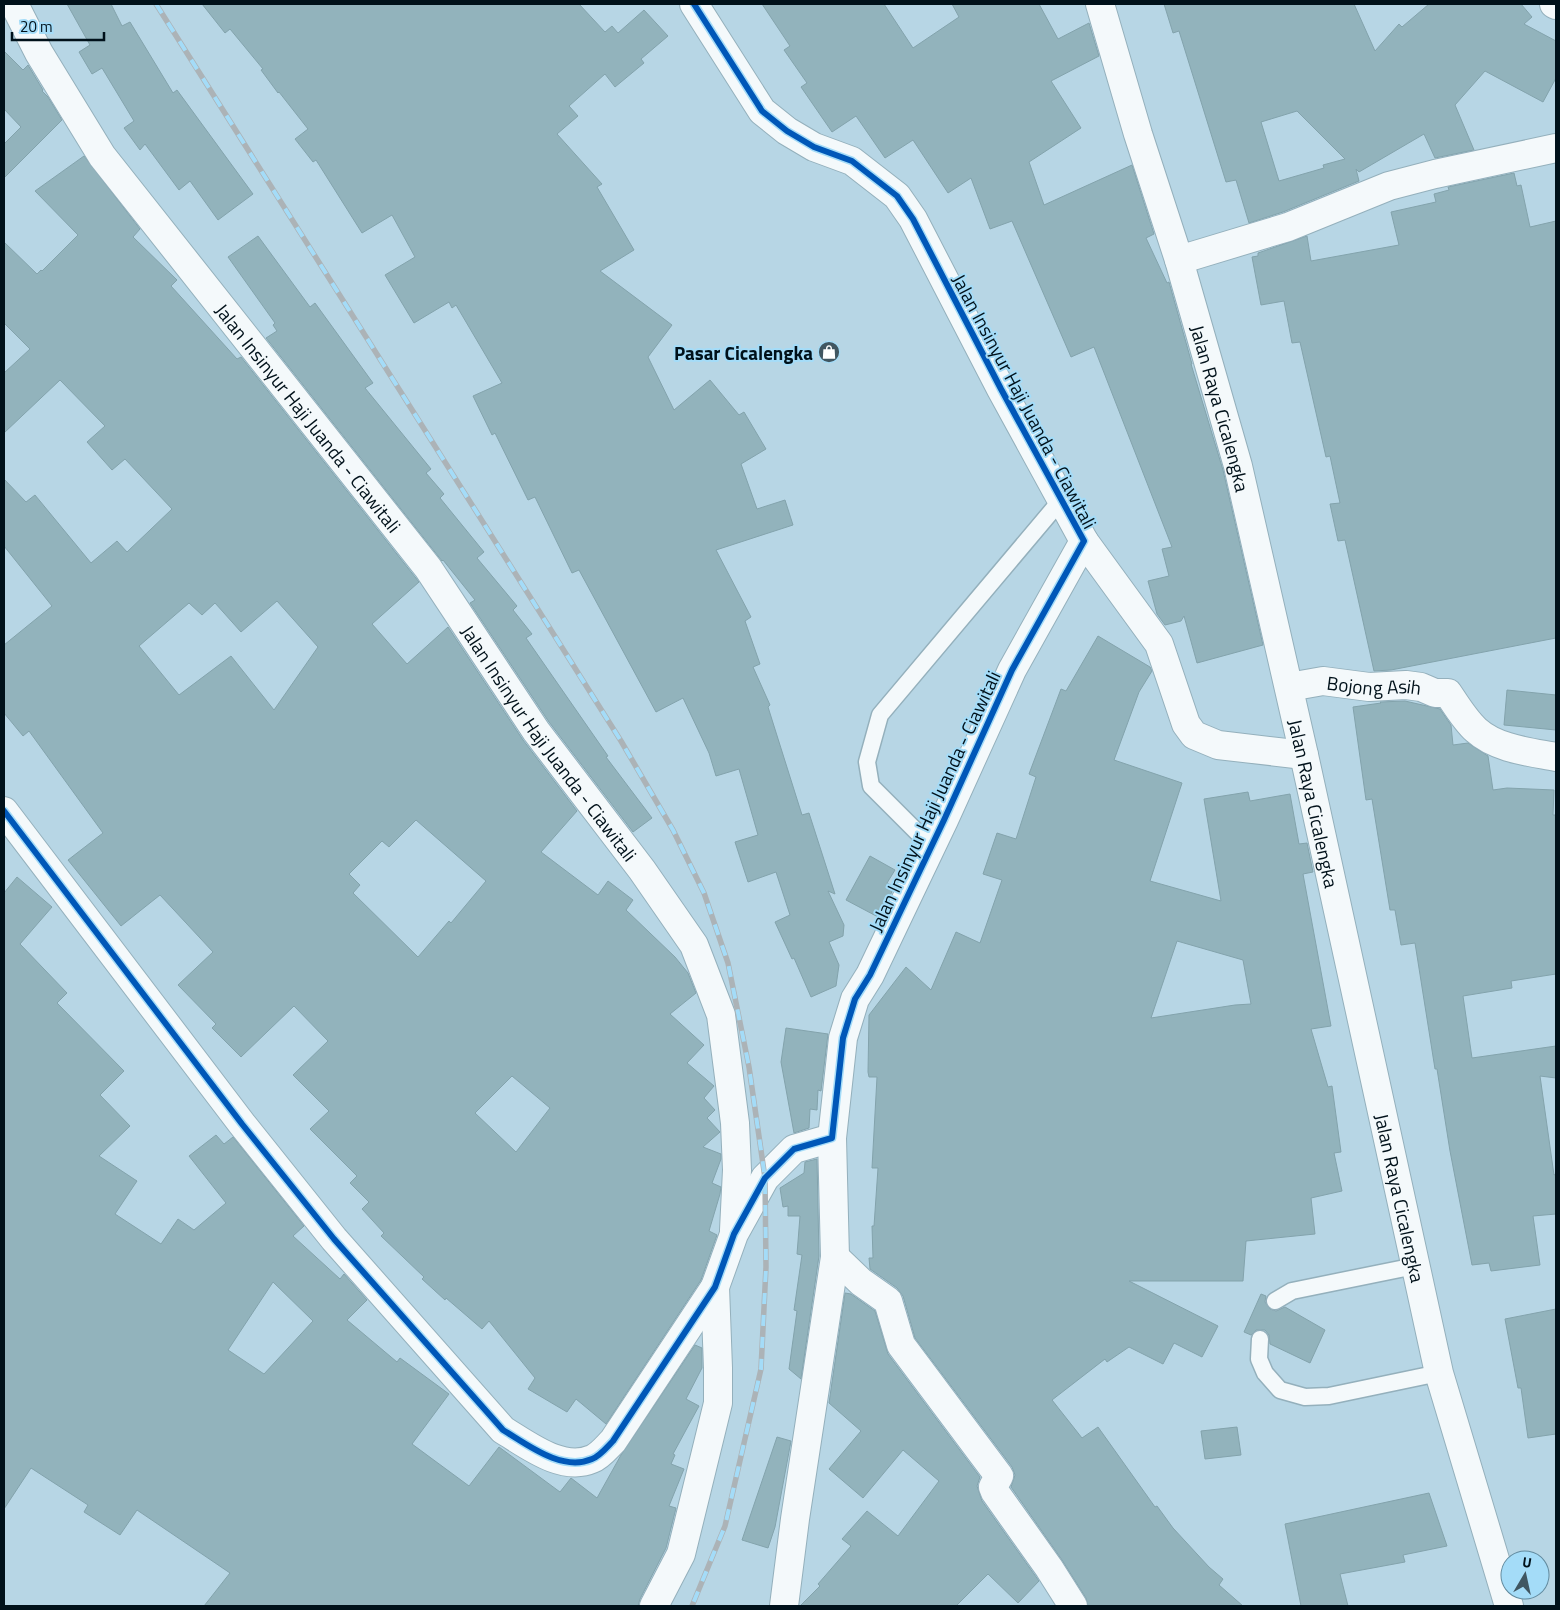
<svg xmlns="http://www.w3.org/2000/svg" width="1560" height="1610" font-family="'Titillium Web',sans-serif">
<rect width="100%" height="100%" fill="#b7d6e5"/>
<path fill="#92b3bc" stroke="#83a3ac" fill-rule="evenodd" d="M67 4H111L122 26 130 22 173 93 177 90 253 194 218 220 190 181 179 190 145 144 140 150 124 128 134 121 102 68 92 74 79 52 90 45Z
M202 4H579L605 32 612 26 618 33 644 10 668 36 641 59 644 63 615 87 605 74 569 106 578 116 557 134 602 184 597 187 634 250 600 271 672 325 648 357 674 410 710 380 739 415 744 412 766 449 741 464 757 509 785 500 793 525 716 550 751 617 745 621 760 664 753 667 770 705 768 707 802 815 809 813 835 894 828 891 844 925 843 936 829 942 839 965 836 986 811 997 794 958 792 959 775 922 790 915 776 872 748 882 735 842 758 835 739 769 716 776 709 753 683 698 656 712 579 570 572 573 535 497 528 500 495 433 492 435 473 396 502 383 456 305 452 308 449 302 414 323 385 275 415 257 392 215 362 233 316 160 313 162 295 139 308 129 279 92 278 93 261 70 263 69 230 29 225 33Z
M762 4H884L913 48 959 17 952 4H1039L1058 39 1089 23 1099 56 1051 81 1081 128 1029 162 1044 205 1132 165 1154 234 1146 238 1167 283 1169 282 1192 364H1191L1223 470 1263 645 1197 663 1184 616 1181 621 1165 625 1157 614 1148 581 1169 576 1162 549 1172 547 1094 347 1071 357 1012 221 990 229 971 178 948 193 913 140 885 158 856 116 832 132 801 87 807 83 784 50 790 46Z
M1164 4H1354L1375 51 1399 24 1402 27 1429 4H1521L1532 17 1524 24 1556 41V78L1543 102 1485 71 1455 105 1474 150 1435 158 1424 134 1359 172 1356 169 1359 181 1283 212 1249 223 1236 180 1226 182 1179 31 1173 33ZM1297 111 1345 159 1323 165 1324 168 1279 181 1261 122Z
M4 51 23 70 28 65 43 90 42 91 48 97 62 120 4 178V144L21 127 4 109Z
M84 156 140 229 133 237 177 280 171 286 237 359 241 357 419 582 372 624 407 664 448 627 523 740 577 811 541 852 598 895 608 881 633 900 626 910 675 957 688 973 696 993 670 1014 704 1045 687 1063 714 1086 704 1098 715 1110 707 1118 720 1132 703 1147 721 1154V1159L712 1183 721 1187 720 1194 709 1231 717 1235 701 1280 606 1424 576 1399 567 1412 528 1389 535 1378 489 1321 482 1329 446 1298 445 1300 422 1279 424 1277 381 1236 384 1233 362 1209 369 1202 350 1183 357 1176 310 1129 329 1111 293 1075 328 1041 294 1006 241 1057 212 1028 216 1024 178 985 213 952 160 895 121 926 68 860 103 833 29 731 23 736 4 713V645L52 606 4 546V479L26 502 35 495 91 563 117 541 127 552 172 509 125 459 112 470 87 442 105 426 60 380 4 433V373L30 349 4 323V242L37 274 41 270 42 271 78 235 35 191ZM277 601 318 647 274 710 231 656 179 695 139 646 189 603 202 615 215 603 241 632ZM416 820 486 881 451 923 449 921 418 957 353 893 360 885 349 874 382 841 389 847ZM512 1076 550 1108 516 1152 475 1113Z
M1514 173 1517 186 1521 185 1530 227 1556 221V638L1391 670 1374 671 1345 540 1338 541 1330 504 1340 503 1330 456 1326 457 1300 342 1292 343 1284 301 1261 305 1252 257 1258 256V253L1307 236 1311 261 1399 245 1391 212 1436 202 1434 194 1449 190 1448 187Z
M258 236 310 307 315 303 373 383 365 388 431 469 426 473 444 494 440 498 484 552 477 558 517 606 513 610 532 634 526 638 608 756 606 757 652 818 633 832 549 722 470 603 475 600 443 560 442 561 266 338 277 331 273 325 275 323 228 257Z
M1098 636 1150 667 1152 671 1139 692 1114 760 1182 783 1150 881 1221 901 1204 799 1248 792 1250 801 1290 794 1299 844 1307 843 1313 872 1303 874 1331 1026 1311 1029 1328 1087 1332 1086 1341 1152 1334 1153 1342 1191 1311 1198 1315 1234 1246 1241 1243 1281H1129L1218 1326 1202 1357 1174 1343 1163 1364 1129 1347 1107 1362 1105 1359 1052 1400 1082 1438 1098 1427 1155 1507 1157 1506 1173 1528 1209 1567 1223 1579 1219 1585 1243 1606H1088L1086 1598 1062 1560 1011 1487 1015 1475 1012 1467 915 1338 903 1296 897 1288 870 1269 869 1258H873L872 1226H874L878 1168H872L877 1077H869L868 1072 869 1015 906 967 931 990 956 932 980 943 1002 880 983 874 997 833 1016 839 1036 777 1029 774 1061 689 1066 691ZM1177 941 1243 960 1251 1004 1235 1005 1151 1018Z
M1507 690 1556 695V730L1504 725Z
M1405 701 1440 709 1451 725 1453 745 1468 743 1488 756 1493 790 1507 788 1554 790 1553 815H1556V974L1511 981 1512 988 1463 996 1472 1058 1556 1046V1078L1540 1076 1554 1175 1556 1174V1214L1533 1216 1540 1265 1491 1271 1489 1263 1472 1265 1450 1151 1437 1069H1435L1415 943 1401 945 1395 910H1390L1372 799 1366 800 1353 707 1381 703 1380 702Z
M870 856 895 870 887 883 894 887 880 918 846 900Z
M17 877 52 907 20 944 67 993 57 1003 124 1071 100 1095 130 1126 99 1156 137 1181 115 1214 161 1244 178 1219 194 1230 226 1203 189 1156 216 1135 224 1144 233 1137 304 1226 293 1236 340 1279 344 1274 367 1300 347 1320 397 1362 400 1358 449 1394 412 1444 469 1486 499 1447 560 1492 571 1478 597 1498 621 1455 695 1345 702 1348V1368L686 1399 699 1406 673 1454 675 1455 671 1464 684 1469 669 1506 676 1508 666 1548 640 1599 638 1606H204L230 1573 137 1510 120 1535 84 1512 88 1505 31 1468 4 1509V893ZM273 1282 313 1321 264 1374 228 1350Z
M786 1028 828 1034 821 1091 818 1090 817 1110 810 1109 809 1128 794 1133 781 1062Z
M817 1159 819 1256 801 1379 789 1369 797 1311 794 1310 802 1255 797 1254 800 1216H788V1206L783 1207 780 1188 804 1173 805 1162Z
M845 1293 851 1294 875 1311 888 1354 980 1477 977 1486 982 1501 1039 1581 1018 1603 988 1574 956 1606H800L820 1586 818 1584 851 1546 842 1539 867 1511 898 1536 939 1481 903 1450 863 1498 829 1469 861 1431 829 1403Z
M1261 1294 1266 1296 1265 1302 1270 1309 1276 1311 1285 1307 1325 1330 1310 1363 1270 1344 1269 1335 1265 1330H1256L1251 1335 1244 1332Z
M1556 1309V1434L1528 1438 1521 1388H1518L1505 1319Z
M1237 1427 1241 1455 1205 1459 1201 1431Z
M777 1437 791 1441 775 1527 768 1548 742 1540Z
M1429 1493 1447 1546 1403 1555 1405 1562 1340 1574 1348 1606H1301L1285 1524Z"/>
<g fill="none" stroke-linecap="round" stroke-linejoin="round">
<g stroke="#94b0bc" stroke-width="19">
<path id="lane" d="M931 846 871 786 867 762 880 715 1061 500
M1275 1301 1292 1291 1415 1266
M1260 1339 1259 1359 1265 1373 1280 1390 1305 1397 1329 1396 1439 1373"/>
</g>
<g stroke="#94b0bc" stroke-width="30">
<g id="street">
<path d="M1554 4 1556 5"/>
<path d="M1179 260 1288 227 1389 186 1435 174 1556 148"/>
<path id="s1" d="M1289 687 1323 681 1369 687 1406 685 1421 687 1435 693H1448C1456 705 1465 720 1476 730 1497 749 1530 752 1556 757"/>
<path d="M835 1257 861 1282 888 1301 901 1345 999 1476 993 1487 995 1492 1049 1568 1073 1606"/>
</g>
</g>
<g stroke="#94b0bc" stroke-width="30">
<g id="secondary">
<path id="s2" d="M14 4 39 53 102 156 428 568 536 731 642 870 694 945 721 1015 735 1123 737 1170 734 1230"/>
<path id="s3" d="M1100 4 1138 134 1179 260 1238 466 1304 755 1439 1373 1509 1606"/>
<path d="M1084 541 1159 644 1186 724 1194 735 1218 745 1304 755"/>
<path d="M4 811 242 1124 334 1239 503 1430C528 1445 562 1472 592 1459 600 1456 607 1447 613 1441L715 1287 734 1234 765 1178 794 1149 832 1138 843 1038 855 999 870 975 944 820 1012 670 1084 541 1001 389 913 219 897 196 852 161 814 147 787 131 762 111 694 4"/>
<path d="M654 1606 681 1554 718 1403V1368L715 1287"/>
<path d="M784 1606 795 1519 835 1257 832 1138"/>
</g>
</g>
<use href="#lane" stroke="#f4f9fb" stroke-width="16"/>
<use href="#street" stroke="#f4f9fb" stroke-width="28"/>
<use href="#secondary" stroke="#f4f9fb" stroke-width="28"/>
<g stroke="#acb3b7" stroke-width="5.5">
<path id="rail" d="M156 4 621 741 673 830 704 893 728 963 749 1067 765 1178 766 1267 761 1369 725 1526 692 1606"/>
</g>
<use href="#rail" stroke="#a4dcf8" stroke-width="4" stroke-dasharray="11" stroke-linecap="butt"/>
<g stroke="#a4dcf8" stroke-width="9">
<path id="cycleway" d="M4 811 242 1124 334 1239 503 1430C528 1445 562 1472 592 1459 600 1456 607 1447 613 1441L715 1287 734 1234 765 1178 794 1149 832 1138 843 1038 855 999 870 975 944 820 1012 670 1084 541 1001 389 913 219 897 196 852 161 814 147 787 131 762 111 694 4"/>
</g>
<use href="#cycleway" stroke="#0057b8" stroke-width="6"/>
</g>
<defs>
<g id="shop-disc" transform="scale(1.125)"><circle r="9.5" fill="#405661" stroke="#a4dcf8"/><path d="M-5-2.5h2.3a2.7 3.5 0 0 1 5.4 0H5L5.5 6h-11ZM-1.5-2.5h3a1.5 2.3 0 0 0-3 0Z" fill="#fff"/></g>
</defs>
<g fill-rule="evenodd">
<use href="#shop-disc" x="829" y="352"/>
</g>
<g text-anchor="middle" dominant-baseline="central" stroke-width="4" stroke-linejoin="round" paint-order="stroke">
<g font-size="19" font-weight="bold" fill="#00111a" stroke="#a4dcf8" text-anchor="end">
<text x="813" y="352">Pasar Cicalengka</text>
</g>
<g font-size="19" fill="#00111a" stroke="#a4dcf8">
<text transform="translate(1025 401) rotate(62)">Jalan Insinyur Haji Juanda - Ciawitali</text>
<text stroke="none"><textPath href="#s3" startOffset="422">Jalan Raya Cicalengka</textPath></text>
<text stroke="none"><textPath href="#s2" startOffset="509">Jalan Insinyur Haji Juanda - Ciawitali</textPath></text>
<text stroke="none"><textPath href="#s1" startOffset="86">Bojong Asih</textPath></text>
<text stroke="none"><textPath href="#s2" startOffset="914">Jalan Insinyur Haji Juanda - Ciawitali</textPath></text>
<text transform="translate(934 801) rotate(-65)">Jalan Insinyur Haji Juanda - Ciawitali</text>
<text stroke="none"><textPath href="#s3" startOffset="828">Jalan Raya Cicalengka</textPath></text>
<text stroke="none"><textPath href="#s3" startOffset="1232">Jalan Raya Cicalengka</textPath></text>
</g>
</g>
<rect width="1560" height="1610" fill="none" stroke="#00111a" stroke-width="10"/>
<g transform="translate(1525 1575) rotate(9)"><circle r="24" fill="#a4dcf8" stroke="#628b9f"/>
<path d="M0-4L9 19L0 12L-9 19Z" fill="#405661"/>
<text y="-8" font-size="14" font-weight="bold" text-anchor="middle" fill="#00111a">U</text>
</g>
<path d="M12 32v8h92v-8" fill="none" stroke="#00111a" stroke-width="2.5"/>
<text x="20" y="32" font-size="15" fill="#00111a" stroke="#a4dcf8" stroke-width="4" paint-order="stroke">20 m</text>
</svg>
